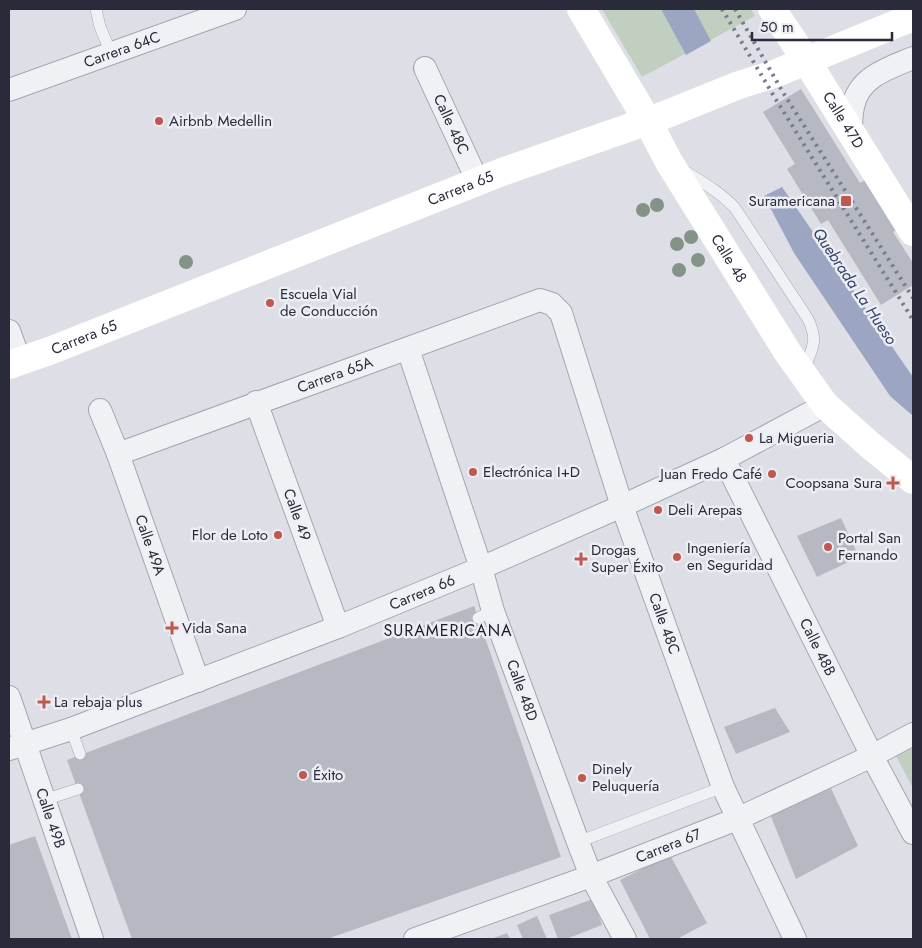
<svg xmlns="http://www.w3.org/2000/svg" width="922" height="948" font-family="Jost,sans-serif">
<rect width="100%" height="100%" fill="#dedfe6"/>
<path fill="#c0cfc0" d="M602 9H751L755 16 642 77Z
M913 748V788L896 756Z"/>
<path fill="#9ca6c3" d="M661 9H694L711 41 686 55Z
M782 187 913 377V416L890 396 794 253 764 196Z"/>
<path fill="#b6b8c2" d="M801 89 860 183 870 177 901 227 893 232 913 263V285L881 305 828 220 821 224 787 169 795 164 763 112Z
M841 518 859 557 817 577 797 536Z
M474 606 561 857 327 939H132L67 760Z
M775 708 790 732 736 754 724 727Z
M828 782 858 846 796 879 768 809Z
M35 836 72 939H9V845Z
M670 855 707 923 677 939H650L620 880Z
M593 899 602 925 566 939H558L549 915Z
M537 916 547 939H523L517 925Z
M507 933 510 939H491Z"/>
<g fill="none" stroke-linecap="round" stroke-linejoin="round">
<g stroke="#a4a5af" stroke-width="12">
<path id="service" d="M96 9 100 27 111 53
M683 170C702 182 720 192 735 208L808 319C819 342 812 348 804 370
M478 618 493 611
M71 729 80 754
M44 800 78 789
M578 842 723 787"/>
</g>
<g stroke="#a4a5af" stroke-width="24">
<g id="minor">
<path id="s1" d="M425 68 478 182"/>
<path id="s2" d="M9 90 235 9"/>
<path d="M851 134C851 125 851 115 853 107 858 77 889 68 913 58"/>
<path d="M9 331 20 361"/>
<path id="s3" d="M408 349 481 568 493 611 578 842 591 876 625 939"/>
<path id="s4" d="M256 402 338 627"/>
<path id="s5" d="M100 410 118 454 198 681"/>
<path id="s6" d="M118 454C258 402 399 352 540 300L552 304 561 313 622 506 723 787 795 939"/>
<path id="s7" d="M724 459 872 756 913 833"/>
<path id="s8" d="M9 697 92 939"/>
<path id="s9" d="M9 749 71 729 338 627 481 568 622 506 724 459 825 405"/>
<path id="s10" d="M415 939 591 876 737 819 872 756 913 734"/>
</g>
</g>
<use href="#service" stroke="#f0f1f5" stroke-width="11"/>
<use href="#minor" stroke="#f0f1f5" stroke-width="22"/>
<g stroke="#fff" stroke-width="28">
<path id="s11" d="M581 9 647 120 669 162 788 353 825 405 871 446 913 480"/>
<path id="s12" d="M772 9 806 60 913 232"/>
<path id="s13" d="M9 365 52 350 502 172 662 116 739 85 774 74 913 17"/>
</g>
<path stroke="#797c8e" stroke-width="4" stroke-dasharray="2.5 5" stroke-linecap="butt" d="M722 9 775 98 913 320
M735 9 784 94 913 298"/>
</g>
<g fill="#839387">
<circle cx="657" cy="205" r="7"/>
<circle cx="643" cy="210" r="7"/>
<circle cx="691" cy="237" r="7"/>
<circle cx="677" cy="244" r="7"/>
<circle cx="698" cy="260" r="7"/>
<circle cx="186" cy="262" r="7"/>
<circle cx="679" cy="270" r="7"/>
</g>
<g fill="#bf584f" stroke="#edeef4" stroke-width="2">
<circle cx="159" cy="121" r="5"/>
<rect x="840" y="195" width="12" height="12" rx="2.5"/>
<circle cx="270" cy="303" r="5"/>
<circle cx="749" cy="438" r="5"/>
<circle cx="473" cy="472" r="5"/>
<circle cx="772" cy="474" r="5"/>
<path d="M890.5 475.5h5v5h5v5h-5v5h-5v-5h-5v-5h5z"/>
<circle cx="658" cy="510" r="5"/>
<circle cx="278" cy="535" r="5"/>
<circle cx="828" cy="547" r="5"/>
<circle cx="677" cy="557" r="5"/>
<path d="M578.5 551.5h5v5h5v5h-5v5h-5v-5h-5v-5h5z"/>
<path d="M169.5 620.5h5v5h5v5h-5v5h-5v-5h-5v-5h5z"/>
<path d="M41.5 694.5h5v5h5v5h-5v5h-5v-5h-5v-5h5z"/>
<circle cx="303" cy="775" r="5"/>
<circle cx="582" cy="778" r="5"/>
</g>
<g text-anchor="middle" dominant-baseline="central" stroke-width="5" stroke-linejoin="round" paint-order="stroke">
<g font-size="15" fill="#292b3b" stroke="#edeef4">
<text stroke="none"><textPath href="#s2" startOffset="120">Carrera 64C</textPath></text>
<text stroke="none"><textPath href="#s12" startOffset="132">Calle 47D</textPath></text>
<text stroke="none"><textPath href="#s1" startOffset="62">Calle 48C</textPath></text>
<text stroke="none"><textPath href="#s13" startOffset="485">Carrera 65</textPath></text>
<text stroke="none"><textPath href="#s11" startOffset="290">Calle 48</textPath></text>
<text stroke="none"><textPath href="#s13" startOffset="80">Carrera 65</textPath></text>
<text stroke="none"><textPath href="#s6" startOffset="231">Carrera 65A</textPath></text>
<text stroke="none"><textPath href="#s4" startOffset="120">Calle 49</textPath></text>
<text stroke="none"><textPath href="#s5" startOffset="144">Calle 49A</textPath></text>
<text stroke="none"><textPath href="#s9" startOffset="442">Carrera 66</textPath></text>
<text stroke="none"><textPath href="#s6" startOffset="802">Calle 48C</textPath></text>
<text stroke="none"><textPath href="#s7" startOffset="210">Calle 48B</textPath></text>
<text stroke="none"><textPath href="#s3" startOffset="360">Calle 48D</textPath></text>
<text stroke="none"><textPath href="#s8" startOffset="128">Calle 49B</textPath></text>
<text stroke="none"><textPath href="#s10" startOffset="270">Carrera 67</textPath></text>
</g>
<g font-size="15" fill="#292b3b" stroke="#edeef4" text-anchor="start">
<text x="169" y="121">Airbnb Medellin</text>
<text x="835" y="201" text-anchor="end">Suramericana</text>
<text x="280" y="294">Escuela Vial<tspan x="280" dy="17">de Conducción</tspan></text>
<text x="759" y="438">La Migueria</text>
<text x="483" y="472">Electrónica I+D</text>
<text x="762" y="474" text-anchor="end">Juan Fredo Café</text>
<text x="882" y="483" text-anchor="end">Coopsana Sura</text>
<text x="668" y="510">Deli Arepas</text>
<text x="268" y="535" text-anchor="end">Flor de Loto</text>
<text x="838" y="538">Portal San<tspan x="838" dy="17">Fernando</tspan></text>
<text x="687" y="548">Ingeniería<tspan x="687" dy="17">en Seguridad</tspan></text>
<text x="591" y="550">Drogas<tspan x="591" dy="17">Super Éxito</tspan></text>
<text x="182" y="628">Vida Sana</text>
<text x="54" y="702">La rebaja plus</text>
<text x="592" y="769">Dinely<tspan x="592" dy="17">Peluquería</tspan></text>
<text x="313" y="775">Éxito</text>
</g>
<g font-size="16" font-style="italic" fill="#37436b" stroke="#edeef4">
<text transform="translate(855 286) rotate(56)">Quebrada La Hueso</text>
</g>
<g font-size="16" letter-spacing="1" fill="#1b1d2c" stroke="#edeef4">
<text x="448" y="630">SURAMERICANA</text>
</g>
</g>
<rect width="922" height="948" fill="none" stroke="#292b3b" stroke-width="20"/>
<path d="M752 32v8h140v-8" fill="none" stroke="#292b3b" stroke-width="2.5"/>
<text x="760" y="32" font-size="15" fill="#292b3b" stroke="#edeef4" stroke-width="4" paint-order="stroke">50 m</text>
</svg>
